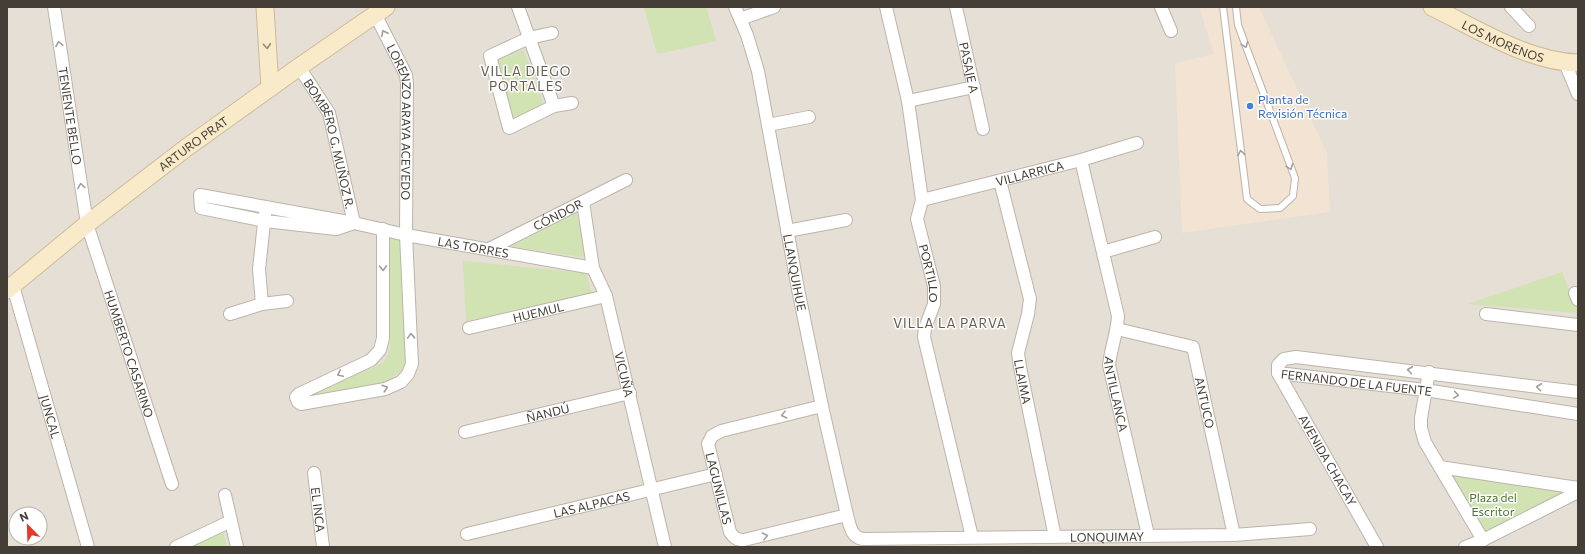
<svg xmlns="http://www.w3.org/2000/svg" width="1585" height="554" font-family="Commissioner,sans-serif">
<rect width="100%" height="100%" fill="#f2ede7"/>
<path fill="#e5dfd5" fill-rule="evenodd" d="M7 7H1578V547H7ZM16 514H40V538H16Z"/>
<path fill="#f2e3d3" d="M1199 7H1259L1327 153 1330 212 1182 233 1175 63 1214 54Z"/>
<path fill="#d1e2b3" d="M644 7H706L716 41 657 54Z
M524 50 544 106 510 121 496 60Z
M576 210 588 258 509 246Z
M387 238H402L405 363 400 372 386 382 310 395 383 363 390 351Z
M463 261 586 273 592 294 466 321Z
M1562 272 1578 313 1468 304Z
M1446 471 1572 491 1483 535Z
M223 532 227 547H191Z"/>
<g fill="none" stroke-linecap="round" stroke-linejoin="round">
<g stroke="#bcb4aa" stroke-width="8">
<path id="lane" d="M1223 7 1247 199 1260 209 1280 208 1293 196 1295 178 1238 25 1236 7"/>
</g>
<g stroke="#bcb4aa" stroke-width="14">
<g id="street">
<path id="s1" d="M54 7 87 224 172 484"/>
<path d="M518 7 554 106"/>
<path id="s2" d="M735 7 747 35 758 71 798 289 822 406 847 515C850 526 851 537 863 539L1234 535 1310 529"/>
<path id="s3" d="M886 7 908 101 922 200 917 219 934 286V304L925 328 924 337 972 537"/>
<path id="s4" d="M956 7 983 129"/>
<path d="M1161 7 1171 31"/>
<path d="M1511 7 1529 26"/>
<path id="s5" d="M375 14 406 75 407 84 406 235 412 364 408 374 401 382 385 389 301 404 298 402 296 397 299 394 371 360 380 350 383 338V229"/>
<path d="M740 19 774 7"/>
<path d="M552 33 529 38 490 56 509 128 554 106 572 103"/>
<path d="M1565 63 1578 94"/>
<path id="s6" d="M299 67 329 113 354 223"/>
<path d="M908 101 974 87"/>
<path d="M768 125 809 117"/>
<path id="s7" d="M1081 160 1118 316C1117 333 1111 348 1109 365L1148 535"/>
<path id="s8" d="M1000 181 1030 299 1028 314 1018 353 1020 367 1055 537"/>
<path id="s9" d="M922 200 1081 160 1137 143"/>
<path id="s10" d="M583 202 593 268 606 296 665 547"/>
<path id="s11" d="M354 223 336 229 265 221 201 208 200 195 354 223 406 235 593 268"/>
<path d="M787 231 846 220"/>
<path id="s12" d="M489 249 626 180"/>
<path d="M1103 252 1155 237"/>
<path id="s13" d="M13 286 88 547"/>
<path d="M1575 293 1578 300"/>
<path d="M262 304 259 269 265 214"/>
<path d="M230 314 262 304 287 301"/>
<path d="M1486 314 1578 325"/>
<path id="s14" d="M469 328 606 296"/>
<path id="s15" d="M1117 329 1193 347 1234 535"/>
<path d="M1429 372 1421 418V428L1425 442 1483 540"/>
<path id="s16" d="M1278 373 1425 390 1578 414"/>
<path id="s17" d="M822 406 721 431 712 436 708 444 730 532C734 538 737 540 744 540L847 515"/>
<path id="s18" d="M465 432 630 393"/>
<path d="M1440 467 1578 488"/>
<path id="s19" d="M314 473 323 547"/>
<path d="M225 495 237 547"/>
<path id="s20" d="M467 534 716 474"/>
<path d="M176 547 231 521"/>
<path d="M1377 547 1278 373V365L1284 359 1296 357 1578 392"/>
<path d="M1465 547 1483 540 1578 492"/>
</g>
</g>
<g stroke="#cdbc9a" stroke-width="19">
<g id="secondary">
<path d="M265 7 270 88"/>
<path id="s21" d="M1432 7C1475 28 1529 62 1578 63"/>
<path id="s22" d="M7 290 87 224 186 148 299 67 386 7"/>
</g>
</g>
<use href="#lane" stroke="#fff" stroke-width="6"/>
<use href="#street" stroke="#fff" stroke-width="12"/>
<use href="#secondary" stroke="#f9eac9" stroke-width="17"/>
</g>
<defs><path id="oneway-chevron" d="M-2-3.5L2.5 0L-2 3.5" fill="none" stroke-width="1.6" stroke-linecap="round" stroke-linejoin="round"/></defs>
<g stroke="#a29e9a">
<use href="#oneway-chevron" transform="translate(384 33) rotate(-117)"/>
<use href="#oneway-chevron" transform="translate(59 44) rotate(-99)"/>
<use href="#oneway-chevron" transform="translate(1245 45) rotate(70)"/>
<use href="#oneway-chevron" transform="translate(1241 153) rotate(-97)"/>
<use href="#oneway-chevron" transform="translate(1290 167) rotate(70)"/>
<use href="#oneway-chevron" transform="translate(81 186) rotate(-99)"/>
<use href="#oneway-chevron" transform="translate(383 268) rotate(90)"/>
<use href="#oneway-chevron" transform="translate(411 336) rotate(-92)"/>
<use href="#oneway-chevron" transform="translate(1410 370) rotate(-173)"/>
<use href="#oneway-chevron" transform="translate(340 374) rotate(155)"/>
<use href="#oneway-chevron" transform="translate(1539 387) rotate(-173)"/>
<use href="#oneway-chevron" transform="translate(385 388) rotate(-17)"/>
<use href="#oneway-chevron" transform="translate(1456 395) rotate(9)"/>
<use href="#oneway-chevron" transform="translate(784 415) rotate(166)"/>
<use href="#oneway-chevron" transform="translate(765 536) rotate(-14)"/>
</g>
<use stroke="#958b78" href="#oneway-chevron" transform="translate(267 46) rotate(86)"/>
<circle fill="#3f7fe0" stroke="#fff" stroke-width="1.5" cx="1250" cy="106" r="4"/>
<g text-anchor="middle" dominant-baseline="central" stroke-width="3" stroke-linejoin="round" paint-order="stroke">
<g font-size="12" fill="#443e36" stroke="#fff">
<text stroke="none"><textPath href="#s21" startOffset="79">LOS MORENOS</textPath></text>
<text stroke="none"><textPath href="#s4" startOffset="62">PASAJE A</textPath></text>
<text stroke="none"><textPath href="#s1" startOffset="110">TENIENTE BELLO</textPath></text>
<text stroke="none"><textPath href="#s5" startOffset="114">LORENZO ARAYA ACEVEDO</textPath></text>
<text stroke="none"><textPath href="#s22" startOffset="237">ARTURO PRAT</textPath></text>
<text stroke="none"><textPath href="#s6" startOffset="84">BOMBERO G. MUÑOZ R.</textPath></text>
<text stroke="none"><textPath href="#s9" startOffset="111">VILLARRICA</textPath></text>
<text stroke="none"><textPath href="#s12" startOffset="77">CÓNDOR</textPath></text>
<text stroke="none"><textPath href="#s11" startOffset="447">LAS TORRES</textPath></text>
<text stroke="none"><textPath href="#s2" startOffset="273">LLANQUIHUE</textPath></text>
<text stroke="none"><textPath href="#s3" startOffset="272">PORTILLO</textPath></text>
<text stroke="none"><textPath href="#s14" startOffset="71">HUEMUL</textPath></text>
<text stroke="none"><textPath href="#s1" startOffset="356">HUMBERTO CASARINO</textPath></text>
<text stroke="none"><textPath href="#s10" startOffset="178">VICUÑA</textPath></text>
<text stroke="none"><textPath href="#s16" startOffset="79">FERNANDO DE LA FUENTE</textPath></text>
<text stroke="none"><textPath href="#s8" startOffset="206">LLAIMA</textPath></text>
<text stroke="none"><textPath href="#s7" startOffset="240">ANTILLANCA</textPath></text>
<text stroke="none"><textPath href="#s15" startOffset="135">ANTUCO</textPath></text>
<text stroke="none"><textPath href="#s18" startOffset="85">ÑANDÚ</textPath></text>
<text stroke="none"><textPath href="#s13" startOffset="136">JUNCAL</textPath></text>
<text transform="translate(1328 460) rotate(60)">AVENIDA CHACAY</text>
<text stroke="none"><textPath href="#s17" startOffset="169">LAGUNILLAS</textPath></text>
<text stroke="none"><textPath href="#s20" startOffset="128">LAS ALPACAS</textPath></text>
<text stroke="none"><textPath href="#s19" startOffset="37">EL INCA</textPath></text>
<text stroke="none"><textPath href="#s2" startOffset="796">LONQUIMAY</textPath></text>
</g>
<g font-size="12" fill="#366cbe" stroke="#fff" text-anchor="start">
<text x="1258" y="99">Planta de<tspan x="1258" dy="14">Revisión Técnica</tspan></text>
</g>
<g font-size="12" fill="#4d702f" stroke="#fff">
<text x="1493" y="497">Plaza del<tspan x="1493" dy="14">Escritor</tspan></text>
</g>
<g font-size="13" letter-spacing="1" fill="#665b4f" stroke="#fff">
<text x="526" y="71">VILLA DIEGO<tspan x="526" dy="15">PORTALES</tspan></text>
<text x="950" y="323">VILLA LA PARVA</text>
</g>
</g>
<rect width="1585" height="554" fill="none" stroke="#443e36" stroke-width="16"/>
<g transform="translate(28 526) rotate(337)"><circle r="19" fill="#ffffff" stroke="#b4b2af"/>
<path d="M0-3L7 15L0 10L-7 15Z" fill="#e63729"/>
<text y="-6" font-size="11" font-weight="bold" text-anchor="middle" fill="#443e36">N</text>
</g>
</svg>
